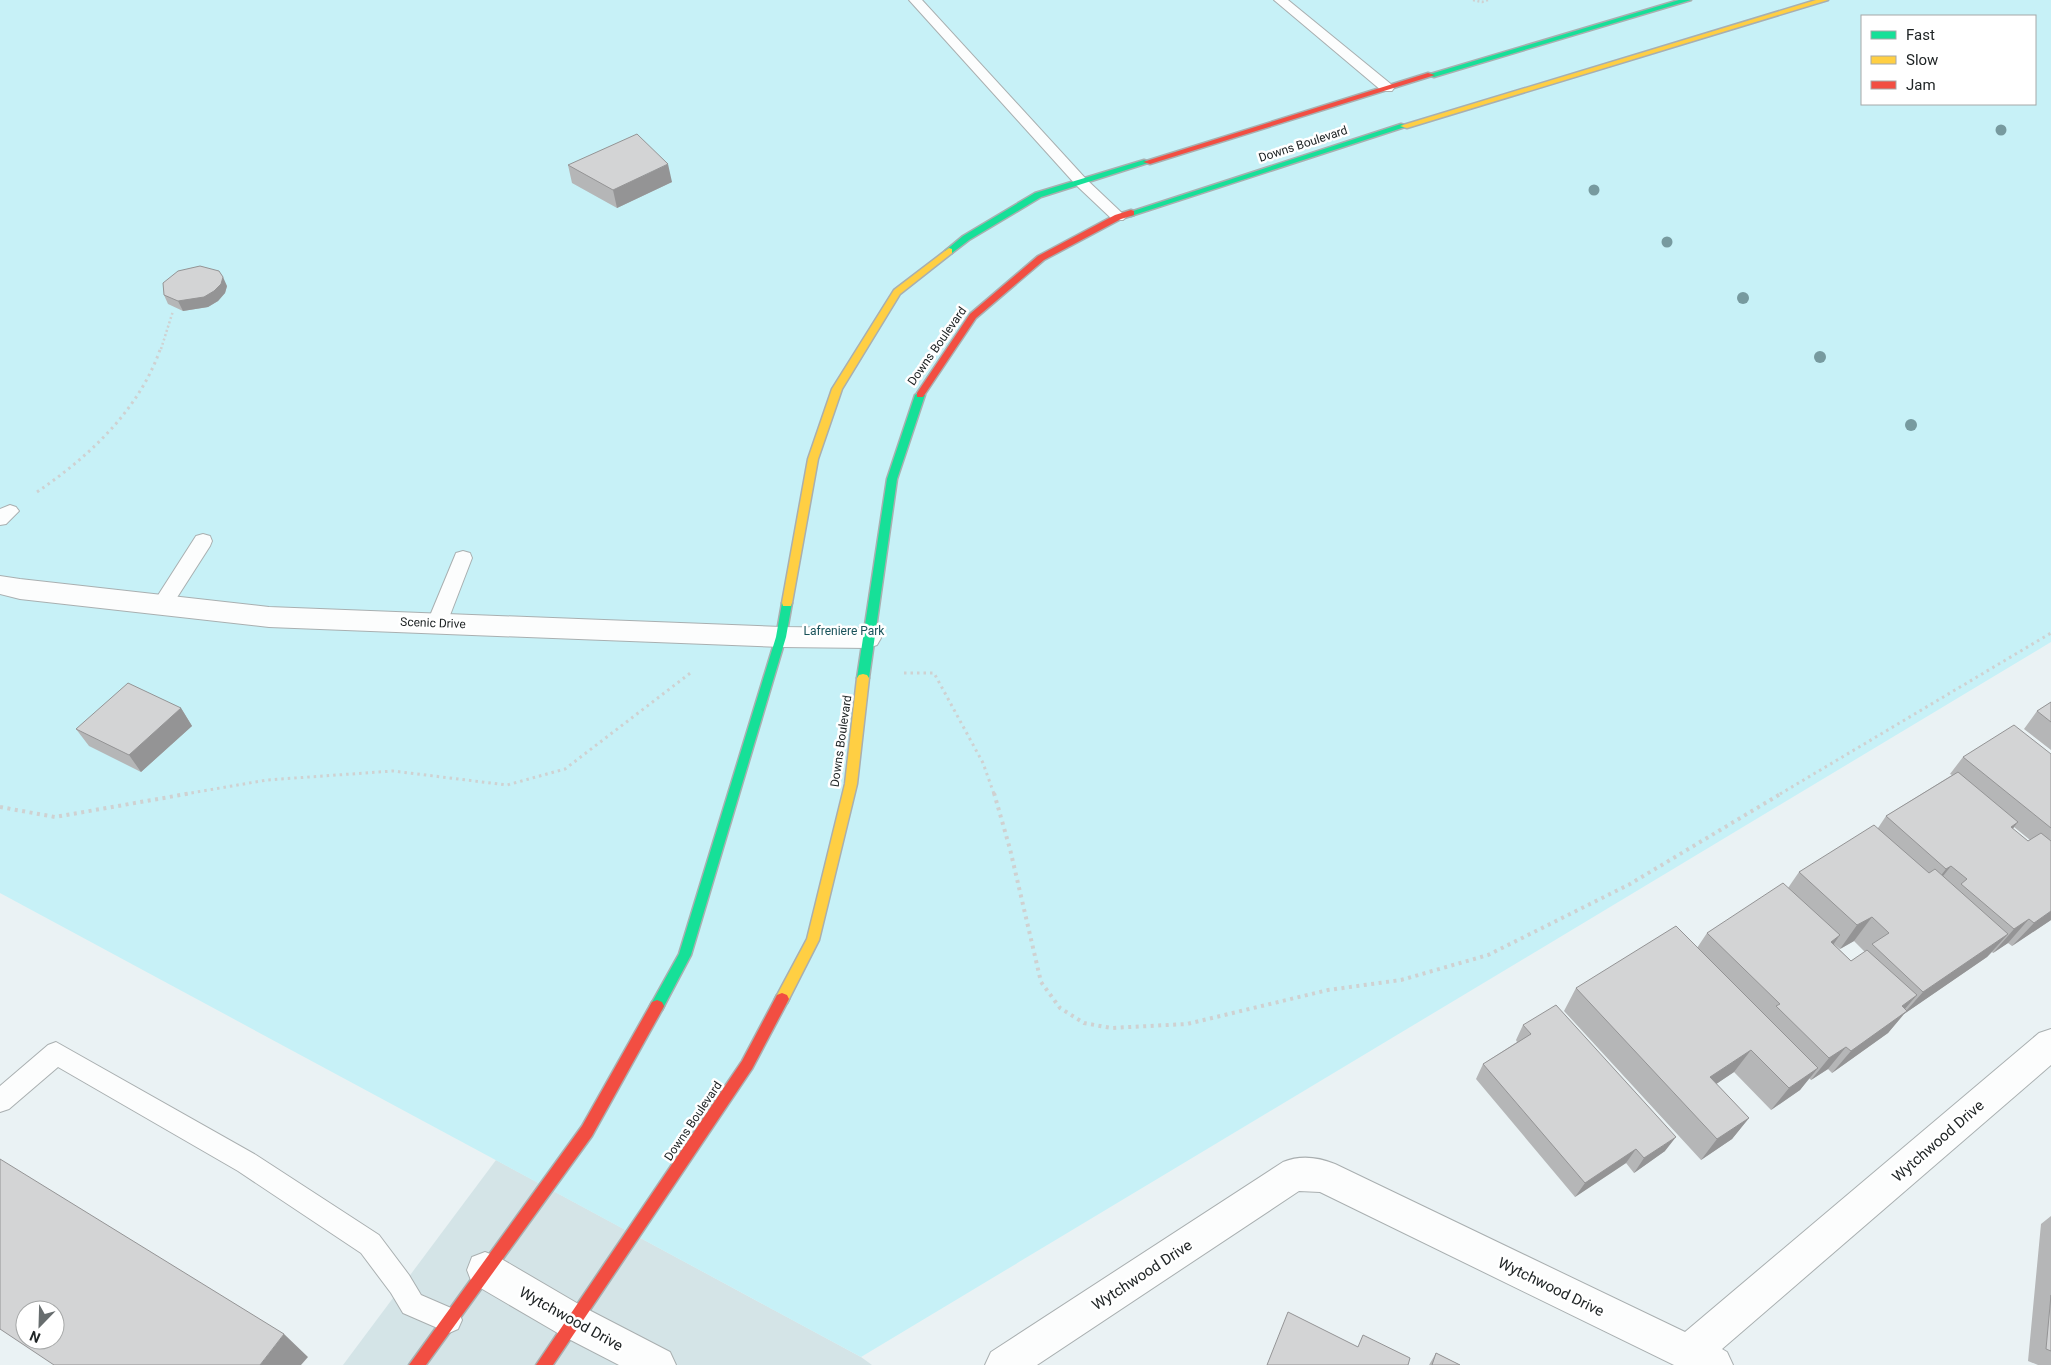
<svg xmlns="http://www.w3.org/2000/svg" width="2051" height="1365" font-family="Roboto,sans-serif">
<rect width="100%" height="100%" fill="#eaf2f4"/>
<path fill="#d4e4e7" d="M496 1160 861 1357 872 1365H343Z"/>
<path fill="#c7f1f7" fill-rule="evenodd" d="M0 0H2051V642L861 1357 0 893ZM1862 16H2035V104H1862Z"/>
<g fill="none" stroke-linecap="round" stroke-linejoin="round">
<g stroke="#a9afb0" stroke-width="2">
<path id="lane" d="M909 0H922L1086 179 1123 214 1126 217 1123 220H1113L1076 185Z
M1274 0H1288L1392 85 1394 88 1392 91H1382Z
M10 505 16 507 19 511 6 524 0 525V509Z
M203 534 210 536 212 541 210 546 169 610 162 612 155 610 152 605 155 600 196 536Z
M463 551 470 553 472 558 447 623 444 628 437 630 430 628 427 623 454 558 456 553Z
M56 1042 256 1155 379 1235 409 1275 421 1295 458 1311 462 1320 458 1329 449 1333 403 1313 391 1293 361 1253 238 1171 58 1067 9 1109 0 1112V1086L48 1045Z"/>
</g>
<g stroke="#a9afb0" stroke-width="2">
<path id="street" d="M0 576 20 579 269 607 781 627 868 628 877 631 881 638 877 645 868 648 781 647 269 627 20 599 0 594Z
M2051 1029V1065L1722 1349 1727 1352 1733 1365H1674L1320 1192 1299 1191 1037 1365H985L991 1352 1283 1162C1300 1155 1318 1157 1335 1164L1685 1332 2039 1033Z
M485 1252 498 1257 587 1309 670 1352 676 1365H619L561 1335 472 1283 467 1270 472 1257Z"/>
</g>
<g stroke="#a9afb0" stroke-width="3">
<path id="fast" d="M1679 0H1691L1434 77 1427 75Z
M1401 124 1408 126 1134 215 1131 216 1127 213Z
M1144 160 1151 162 1041 197 969 240 952 253H946L945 251 963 236 1035 193Z
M920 392 925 395 897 479 869 678 867 681H859L857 678 887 479 915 395Z
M787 599 792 603 786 637 691 955 662 1010 657 1012 652 1010 650 1006 679 954 776 637 782 603Z"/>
</g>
<g stroke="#a9afb0" stroke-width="3">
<path id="slow" d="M1816 0H1828L1407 128 1400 126Z
M949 248 952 249V253L900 294 842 389 818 459 792 603 791 606H783L782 603 808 459 832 389 894 290Z
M863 674 867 675 869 678 857 784 819 940 787 1003 782 1005 777 1003 775 999 807 939 845 784 857 678 859 675Z"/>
</g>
<g stroke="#a9afb0" stroke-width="3">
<path id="jam" d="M1428 73 1435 75 1150 164 1143 162Z
M1131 210 1134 211V215L1121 219 1044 260 976 318 923 397H917V393L970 314 1038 256 1115 215Z
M782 993 787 995 789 999 752 1069 553 1365H536L742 1061 777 995Z
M657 1000 662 1002 664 1006 662 1010 592 1136 426 1365H409L582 1126 652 1002Z"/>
</g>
<path stroke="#cfd1d1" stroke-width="2.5" stroke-dasharray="2 2.5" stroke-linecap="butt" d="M1473 0 1482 2 1488 0
M161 349 173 311"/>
<path stroke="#cfd1d1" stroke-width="3" stroke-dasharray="2.5 4" stroke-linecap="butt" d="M37 492C90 456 140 409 161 347
M904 673H934L983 763 994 794
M185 794 267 780 393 771 507 785 565 769 693 671
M1780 794 2051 633"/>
<path stroke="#cfd1d1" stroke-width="4" stroke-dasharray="3 4.5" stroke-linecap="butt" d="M994 793 1010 849 1041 982 1060 1008 1084 1023 1111 1028 1187 1024 1328 990 1401 980 1488 955 1630 884 1782 793
M0 807 55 817 192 793"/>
<use href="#lane" fill="#fcfdfd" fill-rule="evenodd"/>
<use href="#street" fill="#fcfdfd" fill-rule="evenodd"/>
<use href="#fast" fill="#16e098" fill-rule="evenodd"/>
<use href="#slow" fill="#ffcf43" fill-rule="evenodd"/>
<use href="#jam" fill="#f24e42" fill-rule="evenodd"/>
</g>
<g fill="#779a9f">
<circle cx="2001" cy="130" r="5.5"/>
<circle cx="1594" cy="190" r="5.5"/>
<circle cx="1667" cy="242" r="5.5"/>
<circle cx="1743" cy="298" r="6"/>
<circle cx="1820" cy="357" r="6"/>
<circle cx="1911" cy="425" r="6"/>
</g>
<path fill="#b5b6b7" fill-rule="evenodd" d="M568 165 672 182 617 208 572 183Z
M227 286 225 293 218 301 208 307 183 311 168 304 164 295Z
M2051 702V750L2024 729 2037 711Z
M181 708 192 726 141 772 89 746 76 729Z
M2051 754V920L2012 946 2008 943 1993 953 1992 952 1987 957 1904 1014 1888 1033 1832 1073 1828 1069 1811 1080 1809 1078 1800 1090 1771 1110 1734 1072 1716 1084 1749 1118 1732 1139 1701 1160 1564 1011 1576 988 1697 948 1707 933 1788 888 1799 872 1878 828 1886 816 1952 775 1950 774 1963 757ZM2014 827 2030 840 2028 841 2013 829ZM1854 941 1865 952 1851 961 1834 944 1840 949Z
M1523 1025 1665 1151 1634 1173 1626 1163 1575 1197 1476 1079 1483 1064 1517 1042 1516 1040Z
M2051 1216V1365H2038L2028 1361 2041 1224Z
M1436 1353 1460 1365H1429Z"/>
<path fill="#949495" d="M668 164 672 182 617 208 613 190Z
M223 277 227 286 225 293 218 301 208 307 183 311 178 301Z
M181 708 192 726 141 772 129 755Z
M2018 822 1998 847 2011 827Z
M1951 866 1932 890 1927 893 1946 869Z
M2051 911V920L2012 946 2034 923Z
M1872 917 1854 941 1840 949 1857 925Z
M2029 919 2008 943 1993 953 2014 929Z
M2008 934 1987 957 1904 1014 1888 1033 1832 1073 1851 1051 1902 1006 1917 995 1897 1018 1906 1011 1923 992Z
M1840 935 1823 959 1831 942Z
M1846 1047 1828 1069 1811 1080 1829 1058Z
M1751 1050 1734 1072 1694 1099 1710 1077Z
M1818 1068 1800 1090 1771 1110 1789 1088Z
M1749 1118 1732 1139 1701 1160 1717 1139Z
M1676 1137 1665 1151 1634 1173 1644 1158Z
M1636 1149 1626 1163 1575 1197 1585 1183Z
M284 1334 308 1357 301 1365H260Z"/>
<path fill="#d3d4d5" stroke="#949495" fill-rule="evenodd" d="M637 134 668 164 613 190 568 165Z
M200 266 219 271 223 277 221 284 214 291 204 297 178 301 164 295 163 283 178 271Z
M128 683 181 708 129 755 76 729Z
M2051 702V722L2037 711Z
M2014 725 2051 754V828L1963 757Z
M1958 772 2018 822 2011 827 2028 841 2041 833 2051 841V911L2034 923 2029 919 2014 929 1961 884 1967 879 1951 866 1946 869 1886 816Z
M1874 825 1929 873 1935 869 2008 934 1923 992 1872 944 1889 933 1872 917 1857 925 1799 872Z
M1783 883 1840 935 1831 942 1851 961 1867 950 1917 995 1902 1006 1907 1011 1851 1051 1846 1047 1829 1058 1776 1006 1780 1004 1707 933Z
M1676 926 1818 1068 1789 1088 1751 1050 1710 1077 1749 1118 1717 1139 1576 988Z
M1556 1005 1676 1137 1644 1158 1636 1149 1585 1183 1483 1064 1531 1034 1523 1025Z
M0 1159 284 1334 260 1365H54L0 1329ZM25 1310H55V1340H25Z
M2051 1295V1351L2046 1349Z
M1288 1312 1358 1347 1363 1335 1410 1358 1408 1365H1267Z
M1436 1353 1460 1365H1432Z"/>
<g text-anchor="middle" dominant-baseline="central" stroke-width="5" stroke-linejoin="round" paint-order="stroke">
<g font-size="12" fill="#202526" stroke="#fff">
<text transform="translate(1303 144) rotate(-18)">Downs Boulevard</text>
<text transform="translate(937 346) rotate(-55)">Downs Boulevard</text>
<text transform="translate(433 623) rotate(2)">Scenic Drive</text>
<text transform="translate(841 741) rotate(-82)">Downs Boulevard</text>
<text transform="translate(693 1121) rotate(-56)">Downs Boulevard</text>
</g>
<g font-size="12" fill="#195259" stroke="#fff">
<text x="844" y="631">Lafreniere Park</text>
</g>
<g font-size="15" fill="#202526" stroke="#fff">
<text transform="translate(1938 1141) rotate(-41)">Wytchwood Drive</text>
<text transform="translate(1142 1275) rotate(-33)">Wytchwood Drive</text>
<text transform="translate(1551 1287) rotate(26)">Wytchwood Drive</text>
<text transform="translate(571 1319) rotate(29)">Wytchwood Drive</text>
</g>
</g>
<rect x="1861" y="15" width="175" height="90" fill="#ffffff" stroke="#a6a8a8"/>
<rect x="1871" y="31" width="25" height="8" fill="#16e098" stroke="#a6a8a8"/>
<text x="1906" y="40" font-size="15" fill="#202526">Fast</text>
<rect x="1871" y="56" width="25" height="8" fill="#ffcf43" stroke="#a6a8a8"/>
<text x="1906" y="65" font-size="15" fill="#202526">Slow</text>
<rect x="1871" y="81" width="25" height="8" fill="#f24e42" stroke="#a6a8a8"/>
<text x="1906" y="90" font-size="15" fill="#202526">Jam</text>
<g transform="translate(40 1325) rotate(203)"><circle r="24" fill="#ffffff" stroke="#a6a8a8"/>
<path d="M0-4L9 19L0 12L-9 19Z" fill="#676d6e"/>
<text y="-8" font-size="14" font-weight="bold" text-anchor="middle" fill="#202526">N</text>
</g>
</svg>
